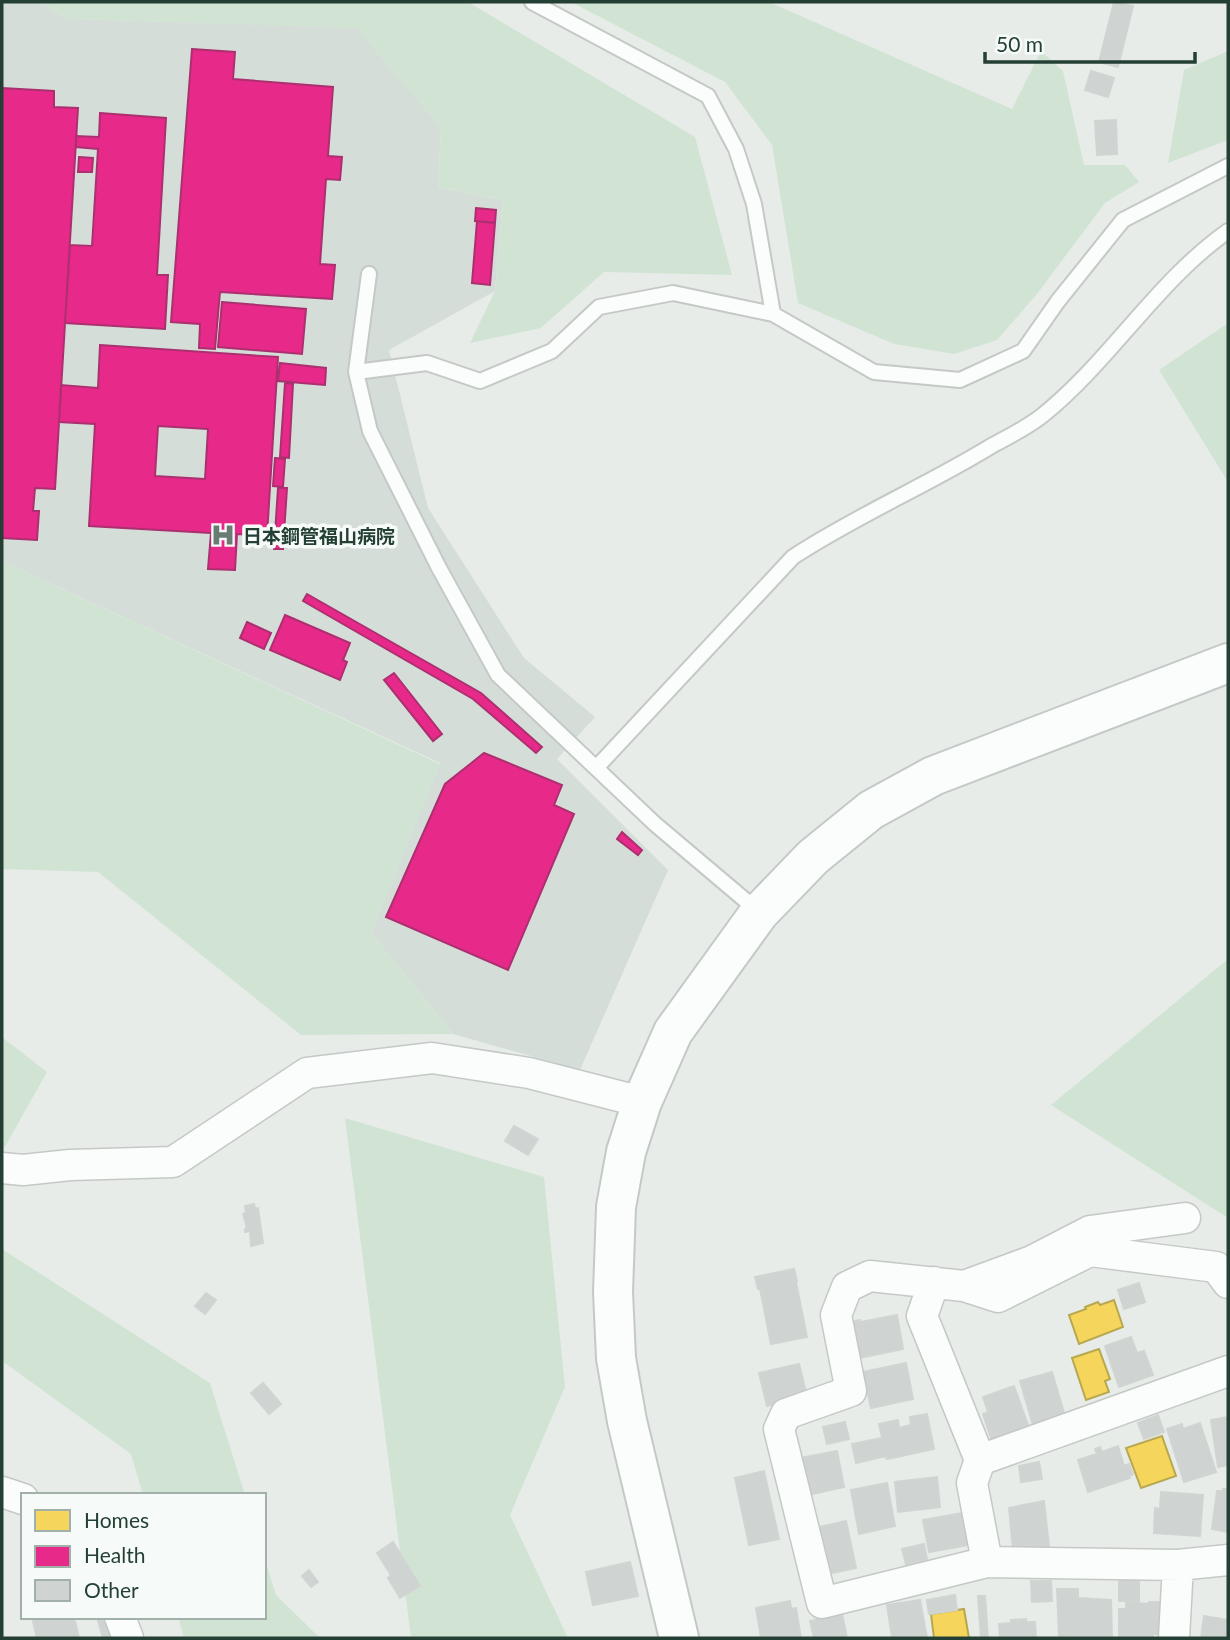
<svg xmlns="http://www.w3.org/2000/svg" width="1230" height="1640" font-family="Lato,'Noto Sans JP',sans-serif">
<rect width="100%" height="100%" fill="#e7ece9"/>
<path fill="#d5ddd8" d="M2 2H38L70 19 356 27 441 127 438 187 503 200 495 291 389 350 428 508 524 658 595 717 557 759 668 870 580 1070 453 1034 371 933 440 763 2 561Z"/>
<path fill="#d1e4d4" d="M38 2H468L695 137 732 275 604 272 541 328 470 343 495 291 503 200 438 187 441 127 356 28 70 19Z
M571 2H769L1012 109 1041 51 1063 71 1084 165H1125L1139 182 1105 203 1037 294 997 340 954 354 894 344 798 303 772 145 725 82Z
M1228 51V140L1168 163 1184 70Z
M1228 323V482L1159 370Z
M2 561 440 764 371 933 453 1034 301 1035 98 872 2 869Z
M1228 959V1218L1051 1105Z
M2 1037 47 1072 2 1152Z
M345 1118 544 1177 565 1387 510 1515 568 1638H411Z
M2 1249 210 1383 245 1495H143L131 1454 2 1361Z
M264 1556 276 1595 320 1638H184L178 1617H264Z"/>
<path fill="#f6d55c" stroke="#b7a850" stroke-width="2" d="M1114 1300 1123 1327 1079 1344 1069 1315 1086 1309 1085 1307 1098 1302 1100 1305Z
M1099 1349 1110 1379 1105 1381 1109 1392 1086 1400 1072 1358Z
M1162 1436 1176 1476 1141 1488 1126 1448Z
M964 1609 969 1638H934L931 1614Z"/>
<path fill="#e7298a" stroke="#ac3070" stroke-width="2" fill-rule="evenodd" d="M192 49 235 52 233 79 333 87 328 156 342 157 340 180 326 179 320 264 335 265 332 299 220 292 215 349 199 348 200 324 171 322Z
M2 88 54 91V107L78 108 55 489 35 488 33 511H39L37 540 2 538Z
M100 113 166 118 157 275H168L165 329 65 323 70 245 92 246 98 149 76 147V136L99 137Z
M79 157 93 158 92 172H78Z
M476 208 496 210 495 223 475 221Z
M477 221 495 223 490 285 472 283Z
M222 302 306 309 302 354 218 347Z
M100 345 278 357 267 536 237 534 235 570 208 569 211 533 89 526 95 424 59 422 61 385 98 388ZM158 426 208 429 205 479 155 476Z
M280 363 326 368 325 385 278 381Z
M285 383 293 384 289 458 280 457Z
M275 458 285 459 283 487 273 486Z
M278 488H287L283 549H274Z
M307 594 481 693 542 747 536 753 473 699 303 601Z
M285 615 350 643 343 660 347 662 340 680 270 650Z
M247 622 271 633 264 649 240 638Z
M394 673 442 734 433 741 384 680Z
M484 753 562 785 554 805 574 814 508 970 386 917 445 784Z
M622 832 642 850 638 855 617 839Z"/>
<path fill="#cfd3d1" stroke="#d0d5d2" stroke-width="2" d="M1114 2 1133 6 1118 67 1099 62Z
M1091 71 1114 78 1108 97 1085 90Z
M1116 120 1117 154 1097 155 1095 121Z
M514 1126 538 1139 528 1155 505 1141Z
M254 1204 255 1209 258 1208 263 1243 251 1246 250 1231 245 1232V1229L247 1228 243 1214 246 1213 245 1206Z
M794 1269 797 1281 758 1289 755 1277Z
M796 1282 807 1337 771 1344 760 1289Z
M1139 1283 1145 1302 1124 1309 1118 1290Z
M206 1293 216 1300 205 1314 195 1306Z
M897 1315 903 1349 859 1358 855 1338 864 1336 861 1322Z
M860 1320 864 1336 849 1339 846 1323Z
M1131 1337 1137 1353 1144 1351 1153 1375 1119 1387 1105 1346Z
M906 1363 913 1399 871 1408 863 1372Z
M799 1364 807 1396 767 1406 759 1373Z
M1052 1372 1065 1416 1033 1425 1020 1381Z
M263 1383 281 1404 269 1414 251 1393Z
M1014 1386 1029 1428 992 1441 983 1414 988 1412 983 1397Z
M927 1414 934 1449 887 1459 879 1424 898 1420 899 1428 911 1425 910 1417Z
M1158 1415 1164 1432 1144 1439 1138 1423Z
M1228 1417V1465L1218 1467 1211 1420Z
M845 1422 849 1439 827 1444 823 1427Z
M1200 1423 1216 1472 1184 1482 1167 1429 1182 1424 1183 1429Z
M882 1438 886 1456 856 1463 852 1444Z
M1118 1446 1124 1466 1129 1464 1133 1474 1129 1476 1130 1478 1088 1492 1078 1460 1097 1454 1095 1449 1100 1447 1102 1452Z
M837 1451 844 1487 803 1496 795 1459Z
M1039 1462 1042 1479 1021 1482 1019 1466Z
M764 1471 779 1539 749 1545 735 1478Z
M937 1477 940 1507 898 1512 895 1482Z
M887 1483 895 1526 859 1534 851 1490Z
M1223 1489H1228V1532L1212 1529 1217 1491H1223Z
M1161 1492 1203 1495 1200 1536 1154 1533 1155 1508 1160 1509Z
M1044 1501 1049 1546 1013 1550 1009 1508Z
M963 1513 969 1545 929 1552 923 1520Z
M846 1521 856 1568 827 1574 811 1529Z
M393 1542 420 1586 400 1598 388 1578 391 1575 377 1553Z
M924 1544 927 1559 906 1564 902 1549Z
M630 1562 638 1596 593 1605 586 1572Z
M309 1570 318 1582 311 1587 302 1576Z
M1119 1579H1139V1601H1119Z
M1031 1581H1051L1052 1601 1032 1602Z
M1057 1589H1078V1598L1111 1600 1112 1636 1059 1637Z
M955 1595 957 1610 929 1614 927 1600Z
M978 1596H985L988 1638H981Z
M920 1600 927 1638H907L906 1636 892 1638 887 1605Z
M790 1601 791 1609 796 1608 801 1638H761L756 1608Z
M1126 1602 1149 1604V1602H1162L1161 1634H1153L1152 1638H1119V1609H1126Z
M842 1614 847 1638H814L810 1621Z
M1204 1616 1228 1620V1638H1201Z
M32 1617H74L79 1638H37Z
M97 1617H110L115 1635 103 1638Z
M1026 1619V1622H1035L1036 1638H1000L999 1624 1011 1623V1620Z"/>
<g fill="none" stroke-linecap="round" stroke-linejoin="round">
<g stroke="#c4c9c6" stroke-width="18">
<path id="lane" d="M532 2 708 96 736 149 754 204 773 314
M369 274 356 372 370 431 439 568 498 675 655 824 758 911
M356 372 427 363 480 381 552 351 599 307 673 293 773 314 874 372 960 380 1023 351 1058 301 1123 220 1228 166
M597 767 793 557C857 515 928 485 993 445 1010 436 1028 427 1043 415 1111 360 1157 281 1228 231"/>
</g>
<g stroke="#c4c9c6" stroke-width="33">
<path id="street" d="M2 1168 23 1170 70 1165 173 1162 307 1073 432 1058 529 1073 642 1102
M1185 1218 1090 1231 1032 1261 964 1286 870 1276 847 1287 836 1315 851 1391 786 1414 779 1429 822 1603 987 1562 1178 1565 1228 1560
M934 1282 922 1316 980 1460 1228 1371
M964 1286 998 1297 1090 1251 1216 1267 1228 1283
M980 1460 972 1483 987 1562
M2 1492 23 1499
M120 1617 128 1638
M1174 1638 1178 1565"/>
</g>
<g stroke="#c3cac6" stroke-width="42">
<path id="secondary" d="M679 1638 627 1421 616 1358 613 1292 616 1207 626 1152 642 1102 673 1032 759 913 813 857 871 810 933 776 1228 663"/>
</g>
<use href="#lane" stroke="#fbfcfc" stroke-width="14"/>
<use href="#street" stroke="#fbfcfc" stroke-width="30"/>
<use href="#secondary" stroke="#fbfcfc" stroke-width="38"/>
</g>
<defs>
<g id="hospital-bare" transform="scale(1.89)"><path d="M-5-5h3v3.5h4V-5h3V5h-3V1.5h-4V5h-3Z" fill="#687c73" stroke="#f6faf8" stroke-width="2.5" paint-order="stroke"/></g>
</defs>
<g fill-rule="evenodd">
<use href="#hospital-bare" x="223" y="535"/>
</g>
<g text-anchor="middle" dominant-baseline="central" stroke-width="7" stroke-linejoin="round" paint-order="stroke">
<g font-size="19" font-weight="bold" fill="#244034" stroke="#f6faf8" text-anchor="start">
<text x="243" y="535">日本鋼管福山病院</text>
</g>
</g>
<rect width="1230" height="1640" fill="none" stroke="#244034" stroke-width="7"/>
<rect x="21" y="1493" width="245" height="126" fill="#f6faf8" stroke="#a2b0aa" stroke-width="2"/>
<rect x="35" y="1510" width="35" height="21" fill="#f6d55c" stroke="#a2b0aa" stroke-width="2"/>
<text x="84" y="1528" font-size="21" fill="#244034">Homes</text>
<rect x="35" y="1546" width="35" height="21" fill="#e7298a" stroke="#a2b0aa" stroke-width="2"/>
<text x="84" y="1563" font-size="21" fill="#244034">Health</text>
<rect x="35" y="1580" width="35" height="21" fill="#cfd3d1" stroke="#a2b0aa" stroke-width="2"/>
<text x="84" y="1598" font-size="21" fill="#244034">Other</text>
<path d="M985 52v10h210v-10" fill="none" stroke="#244034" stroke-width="3.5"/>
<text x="996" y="52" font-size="21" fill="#244034" stroke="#f6faf8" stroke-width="5" paint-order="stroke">50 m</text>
</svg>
